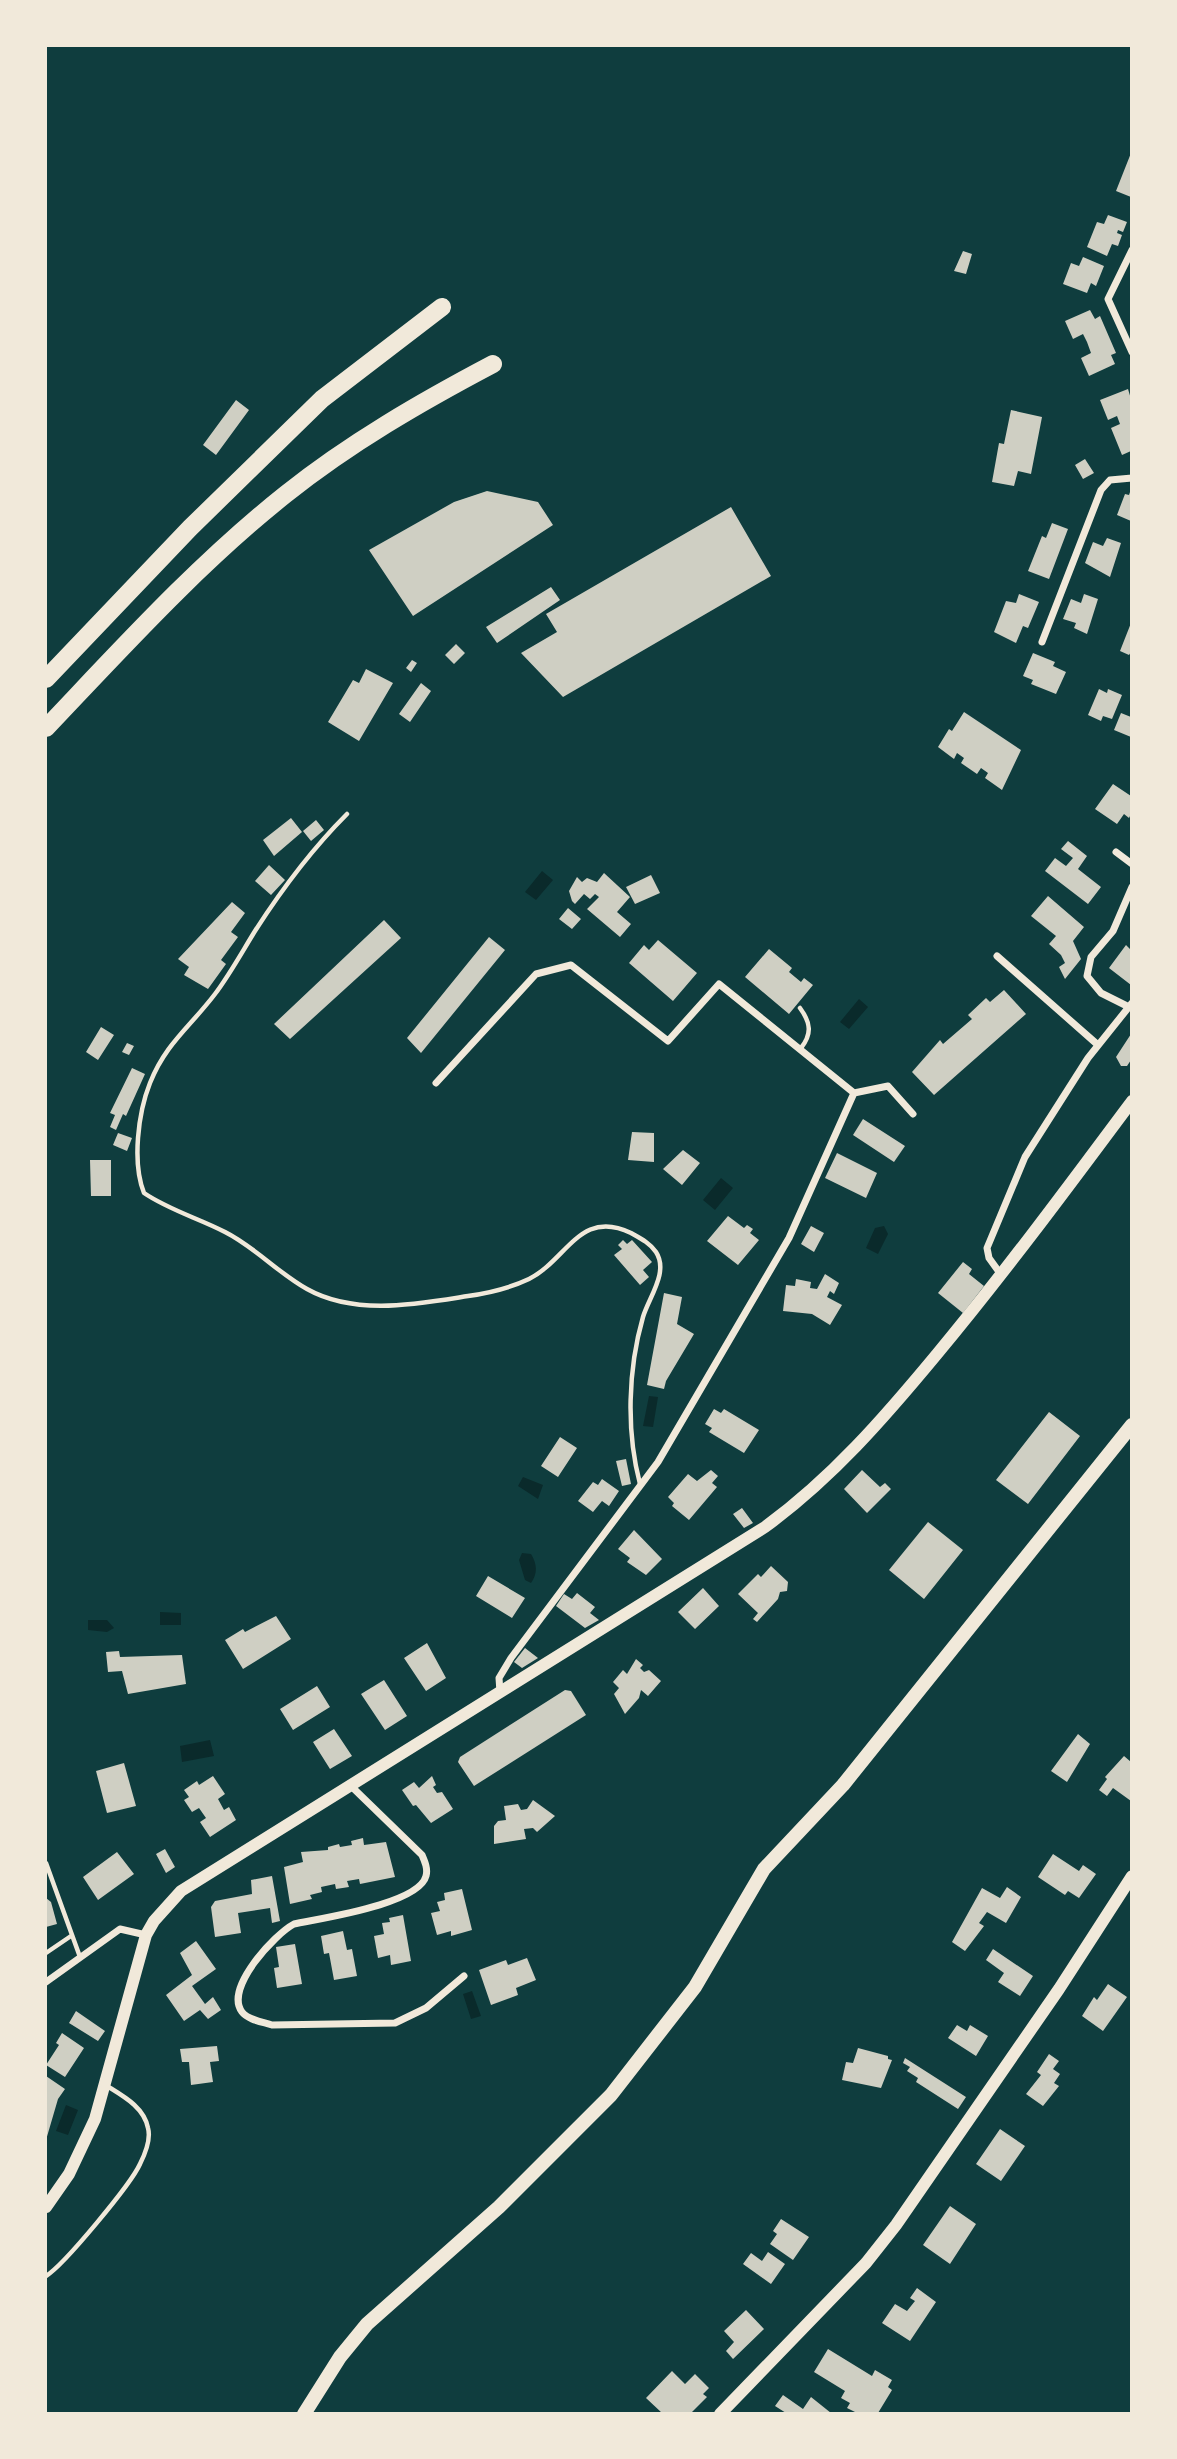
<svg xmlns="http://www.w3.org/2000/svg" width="1177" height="2459" font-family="'Roboto Condensed',sans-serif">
<rect width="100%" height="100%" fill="#0f3d3e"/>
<path fill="#0a2a2b" d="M542 871 553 880 536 900 525 892Z
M859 999 868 1007 849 1029 840 1022Z
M721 1178 733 1188 715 1210 703 1200Z
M884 1226 888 1234 878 1254 866 1248 875 1228Z
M649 1396 658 1397 653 1427 643 1426Z
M523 1477 543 1485 538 1499 518 1486Z
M522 1553 531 1554C537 1564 538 1573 531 1583L525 1580 519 1560Z
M160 1612 181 1613V1625H160Z
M88 1620H107L114 1628 107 1632 88 1630Z
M210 1740 214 1756 182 1762 180 1746Z
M472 1991 481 2016 471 2019 463 1994Z
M66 2105 78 2110 68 2135 56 2131Z"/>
<path fill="#cfcfc3" d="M1131 153V197L1116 191Z
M1108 215 1127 222 1123 232 1118 230 1117 233 1122 235 1118 246 1112 244 1107 256 1087 247 1097 222 1104 224Z
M963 251 972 254 966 274 954 271Z
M1083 257 1104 266 1096 286 1091 283 1087 293 1063 284 1071 263 1079 266Z
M1090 310 1095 319 1100 316 1116 353 1111 355 1115 364 1089 376 1081 358 1091 353 1087 342 1083 334 1073 339 1065 321Z
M1128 389 1131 399V451L1122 455 1111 428 1120 424 1117 416 1108 420 1100 400Z
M236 400 249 410 216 455 203 445Z
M1011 410 1042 417 1031 474 1018 471 1014 486 992 482 999 443 1004 444Z
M1085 459 1094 473 1083 479 1075 465Z
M1131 489V521L1117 515 1125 494 1129 495Z
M487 491 538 502 553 525 413 616 369 550 454 502Z
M731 507 771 576 563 697 521 653 557 632 546 614Z
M1052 523 1068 529 1049 579 1028 571 1042 536 1046 538Z
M1107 538 1121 543 1110 577 1085 563 1093 542 1103 546Z
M551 587 560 600 497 643 486 627Z
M1019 594 1039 602 1028 628 1023 626 1016 643 994 632 1006 601 1016 603Z
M1084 594 1098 599 1087 634 1074 628 1076 623 1063 619 1071 599 1081 603Z
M1131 623V652L1129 655 1120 651Z
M456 644 465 653 454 664 445 655Z
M1033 653 1055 662 1053 666 1066 672 1056 694 1031 684 1033 680 1023 676Z
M412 660 417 663 411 672 406 668Z
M366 669 393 683 359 741 328 722 353 680 359 683Z
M421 683 431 691 410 722 399 714Z
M1099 689 1107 693 1108 689 1122 695 1112 719 1103 716 1101 721 1088 715Z
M964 712 1021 750 1002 790 985 778 988 773 981 768 977 774 961 763 964 758 957 753 954 759 938 747 949 729 952 731Z
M1121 713 1131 717V737L1114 730Z
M1113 784 1131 796V814L1129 818 1124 814 1117 824 1095 809Z
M291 818 302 832 274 856 263 840Z
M316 820 324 830 311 841 303 831Z
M1068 841 1087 856 1078 869 1101 887 1088 904 1045 871 1055 858 1066 866 1073 858 1061 849Z
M269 865 285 880 271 895 255 881Z
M604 873 630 897 617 912 631 924 620 937 587 909 599 897 595 894 590 899 584 894 575 904 572 901 569 891 577 877 582 882 587 878 597 882Z
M651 875 660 893 635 904 626 887Z
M1048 896 1084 927 1073 941 1081 959 1065 979 1059 967 1065 963 1061 955 1049 944 1056 936 1031 916Z
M232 902 245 913 231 932 238 937 221 960 226 964 208 989 184 975 189 967 178 959Z
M568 908 581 919 572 929 559 919Z
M384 920 401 938 290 1039 274 1024Z
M489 937 505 950 421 1053 407 1038Z
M658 940 697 973 673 1001 629 963 644 945 649 950Z
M1126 945 1131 950V985L1109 968Z
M769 949 792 968 789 972 801 982 804 978 813 985 789 1014 745 977Z
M1004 990 1026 1014 934 1095 912 1072 940 1040 943 1044 972 1019 968 1015 986 998 990 1002Z
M101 1027 114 1035 98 1060 86 1052Z
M1131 1034V1060L1127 1066H1121L1116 1057Z
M127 1043 134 1046 129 1055 122 1052Z
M132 1068 145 1074 126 1116 123 1114 116 1130 110 1127 115 1115 110 1113Z
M863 1119 905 1146 894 1162 853 1135Z
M632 1132 654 1133V1162L628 1160Z
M118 1133 132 1138 127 1151 113 1145Z
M683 1150 700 1163 682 1185 663 1169Z
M837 1153 877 1173 866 1198 825 1178Z
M90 1160H111V1196H91Z
M728 1216 744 1228 747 1225 753 1229 750 1233 759 1240 738 1265 707 1241Z
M811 1226 824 1233 814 1252 801 1244Z
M623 1240 627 1244 632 1240 652 1262 643 1270 649 1277 640 1285 614 1255 622 1249 618 1245Z
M963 1262 972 1269 969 1274 984 1286 963 1313 938 1293Z
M825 1274 839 1283 834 1294 830 1291 827 1297 842 1305 830 1325 812 1314 783 1311 786 1285 795 1286 796 1279 811 1282 810 1288 817 1289Z
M664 1293 682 1297 677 1324 694 1334 666 1381 664 1389 647 1385Z
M714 1409 721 1413 724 1409 759 1430 744 1453 709 1432 712 1428 705 1424Z
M1049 1412 1080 1436 1028 1504 996 1480Z
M560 1437 577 1448 558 1477 541 1466Z
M626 1459 631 1484 622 1486 616 1461Z
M711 1470 718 1476 712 1483 717 1487 689 1520 672 1506 674 1503 668 1497 688 1474 697 1481Z
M862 1470 880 1487 885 1483 891 1489 867 1513 844 1489Z
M602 1479 619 1491 609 1506 602 1501 593 1512 578 1501 593 1482 598 1485Z
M742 1508 753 1523 744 1528 733 1514Z
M928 1522 963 1550 924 1599 889 1570Z
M634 1530 662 1559 646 1575 627 1562 630 1558 618 1549Z
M771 1566 788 1582 787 1591 780 1592 778 1599 757 1622 753 1619 758 1613 738 1594 758 1574 761 1577Z
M488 1576 525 1598 512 1618 476 1596Z
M703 1588 719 1606 695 1629 678 1612Z
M577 1593 595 1607 590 1613 599 1620 585 1628 556 1606 564 1594 572 1599Z
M276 1616 291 1639 243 1669 225 1640 243 1629 245 1632Z
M427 1643 446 1678 426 1691 404 1658Z
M525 1648 538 1658 522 1668 514 1662Z
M119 1651 120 1657 182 1655 186 1684 128 1694 122 1671 108 1672 106 1652Z
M636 1659 643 1665 640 1668 644 1672 649 1670 661 1681 648 1696 641 1690 639 1698 625 1714 614 1694 619 1688 613 1682 623 1670 627 1674Z
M384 1680 407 1716 385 1730 361 1694Z
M317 1686 330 1707 293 1730 280 1709Z
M565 1690 571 1691 586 1715 474 1786 458 1762 460 1757Z
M334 1729 352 1756 330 1769 313 1742Z
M1078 1734 1090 1744 1067 1782 1051 1771Z
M1124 1756 1131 1762V1801L1113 1788 1107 1796 1099 1790 1107 1779 1105 1777Z
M124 1763 136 1806 107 1813 96 1771Z
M213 1776 225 1794 218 1799 224 1810 229 1807 236 1820 210 1837 200 1822 206 1818 199 1808 192 1812 184 1800 189 1797 184 1790 197 1781 199 1785Z
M432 1776 436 1785 433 1787 437 1793 442 1792 453 1809 431 1823 416 1805 413 1806 402 1790 414 1782 419 1788Z
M533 1800 555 1816 537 1832 533 1828 524 1829 526 1839 494 1844V1826L498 1821 506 1820 504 1806 518 1804 521 1810 527 1809Z
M363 1838 364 1845 386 1842 395 1877 360 1884 359 1879 347 1881 349 1887 336 1889 335 1884 321 1887 322 1892 310 1895 312 1899 290 1904 284 1867 303 1862 301 1852 328 1850V1847L339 1844 340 1847 352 1845 351 1841Z
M165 1849 175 1867 166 1873 156 1854Z
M117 1852 134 1874 98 1900 83 1877Z
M1053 1854 1079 1871 1083 1865 1096 1874 1079 1898 1068 1891 1065 1895 1038 1877Z
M272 1876 280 1921 272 1923 270 1908 238 1913 241 1933 215 1937 211 1907 215 1901 252 1894 251 1880Z
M1007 1887 1021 1897 1006 1923 987 1912 979 1923 984 1926 965 1951 952 1942 982 1888 1000 1898Z
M462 1889 472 1930 451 1936V1931L437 1935 431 1913 440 1911 437 1902 445 1900 444 1893Z
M46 1898 51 1902 57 1924 46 1927Z
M403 1915 411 1961 391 1965 390 1955 378 1958 374 1936 384 1934 382 1923 390 1922 389 1918Z
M343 1931 347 1950 352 1949 357 1976 334 1980 329 1953 324 1954 321 1936Z
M196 1941 216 1969 192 1986 205 2004 213 1997 221 2010 208 2019 200 2010 184 2021 166 1995 192 1975 180 1953Z
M295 1944 302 1984 277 1988 274 1968 279 1967 276 1947Z
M993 1949 1033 1976 1020 1996 998 1982 1004 1973 986 1960Z
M527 1958 536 1980 516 1988 518 1995 491 2005 479 1970 506 1960 508 1965Z
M1108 1984 1127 1997 1103 2031 1082 2016 1094 1997 1097 2000Z
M76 2011 105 2031 98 2041 69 2023Z
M957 2025 967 2031 970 2025 988 2036 976 2056 948 2038Z
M62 2033 84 2048 65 2077 46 2065 59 2045 56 2043Z
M217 2046 219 2061 210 2062 213 2082 191 2085 189 2062H182L180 2049Z
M858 2048 888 2056V2059L892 2060 881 2088 842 2080 846 2062 853 2063Z
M1049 2054 1059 2061 1053 2069 1060 2074 1054 2083 1059 2086 1043 2106 1026 2094 1041 2075 1037 2072Z
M905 2058 966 2097 958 2109 916 2082 918 2078 907 2071 910 2067 903 2063Z
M46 2076 65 2089 58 2099 46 2140Z
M1000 2129 1025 2146 1001 2181 976 2164Z
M950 2206 976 2224 950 2264 923 2245Z
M781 2219 809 2237 793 2260 770 2244 777 2234 773 2231Z
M768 2252 785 2264 771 2284 743 2264 751 2253 762 2261Z
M917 2288 936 2302 910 2341 882 2323 895 2304 907 2311 915 2301 910 2298Z
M746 2310 764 2329 733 2359 726 2351 734 2342 724 2331Z
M828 2349 872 2376 875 2370 892 2380 888 2387 892 2390 878 2413H857L847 2408 850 2403 841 2398 845 2391 814 2372Z
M672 2371 685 2384 695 2374 709 2388 703 2394 707 2397 691 2413H662L646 2398Z
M783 2395 803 2409 811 2397 831 2413H786L775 2406Z"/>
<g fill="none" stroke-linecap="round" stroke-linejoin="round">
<path stroke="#f1e9da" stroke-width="4.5" d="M347 814C311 850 282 889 255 931 242 952 230 974 215 994 190 1027 166 1043 150 1083 138 1113 132 1163 144 1193 169 1210 198 1218 225 1232 255 1247 278 1273 307 1289 355 1316 417 1304 468 1296 489 1293 510 1288 529 1279 567 1260 580 1208 631 1233 640 1238 650 1243 656 1252 669 1272 649 1297 643 1317 628 1369 626 1431 640 1484
M800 1008C811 1023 812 1034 801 1048
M46 1863 80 1957
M46 1953 71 1936
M46 2276C64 2265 131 2184 140 2164 145 2154 151 2139 148 2128 144 2107 123 2096 107 2086"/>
<path stroke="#f1e9da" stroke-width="7" d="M1132 250 1108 299 1132 352
M1042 642 1101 490 1110 480 1132 478
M1116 852 1132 864
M997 956 1098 1045
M1127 1006 1101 993 1087 976 1091 957 1113 931 1132 887
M436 1083 536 974 571 965 668 1041 719 984 854 1093 789 1238 658 1462 511 1658 499 1678 500 1692
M854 1093 888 1086 913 1114
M1002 1276 989 1258 987 1248 1025 1157 1088 1058 1132 1003
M352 1787 422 1855C425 1862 428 1869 426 1876 419 1904 322 1918 294 1924 275 1934 224 1988 242 2012 248 2020 263 2022 272 2025L395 2023 426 2008 464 1976
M46 1982 120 1929 146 1935"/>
<path stroke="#f1e9da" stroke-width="12" d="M46 2207 69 2174 95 2119 146 1935 154 1921 181 1891 765 1527C832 1478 884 1418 937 1354 1005 1272 1068 1187 1132 1101
M720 2414 866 2263 896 2225 1059 1989 1132 1876"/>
<path stroke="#f1e9da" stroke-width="14" d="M304 2414 340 2357 367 2324 499 2207 611 2095 695 1987 764 1869 843 1785 1132 1425"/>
<path stroke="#f1e9da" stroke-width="18" d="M46 679 190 528 322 399 442 307
M46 728C122 648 199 563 286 494 350 443 421 402 493 364"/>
</g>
<rect width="1177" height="2459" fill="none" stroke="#f1e9da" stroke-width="94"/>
</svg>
